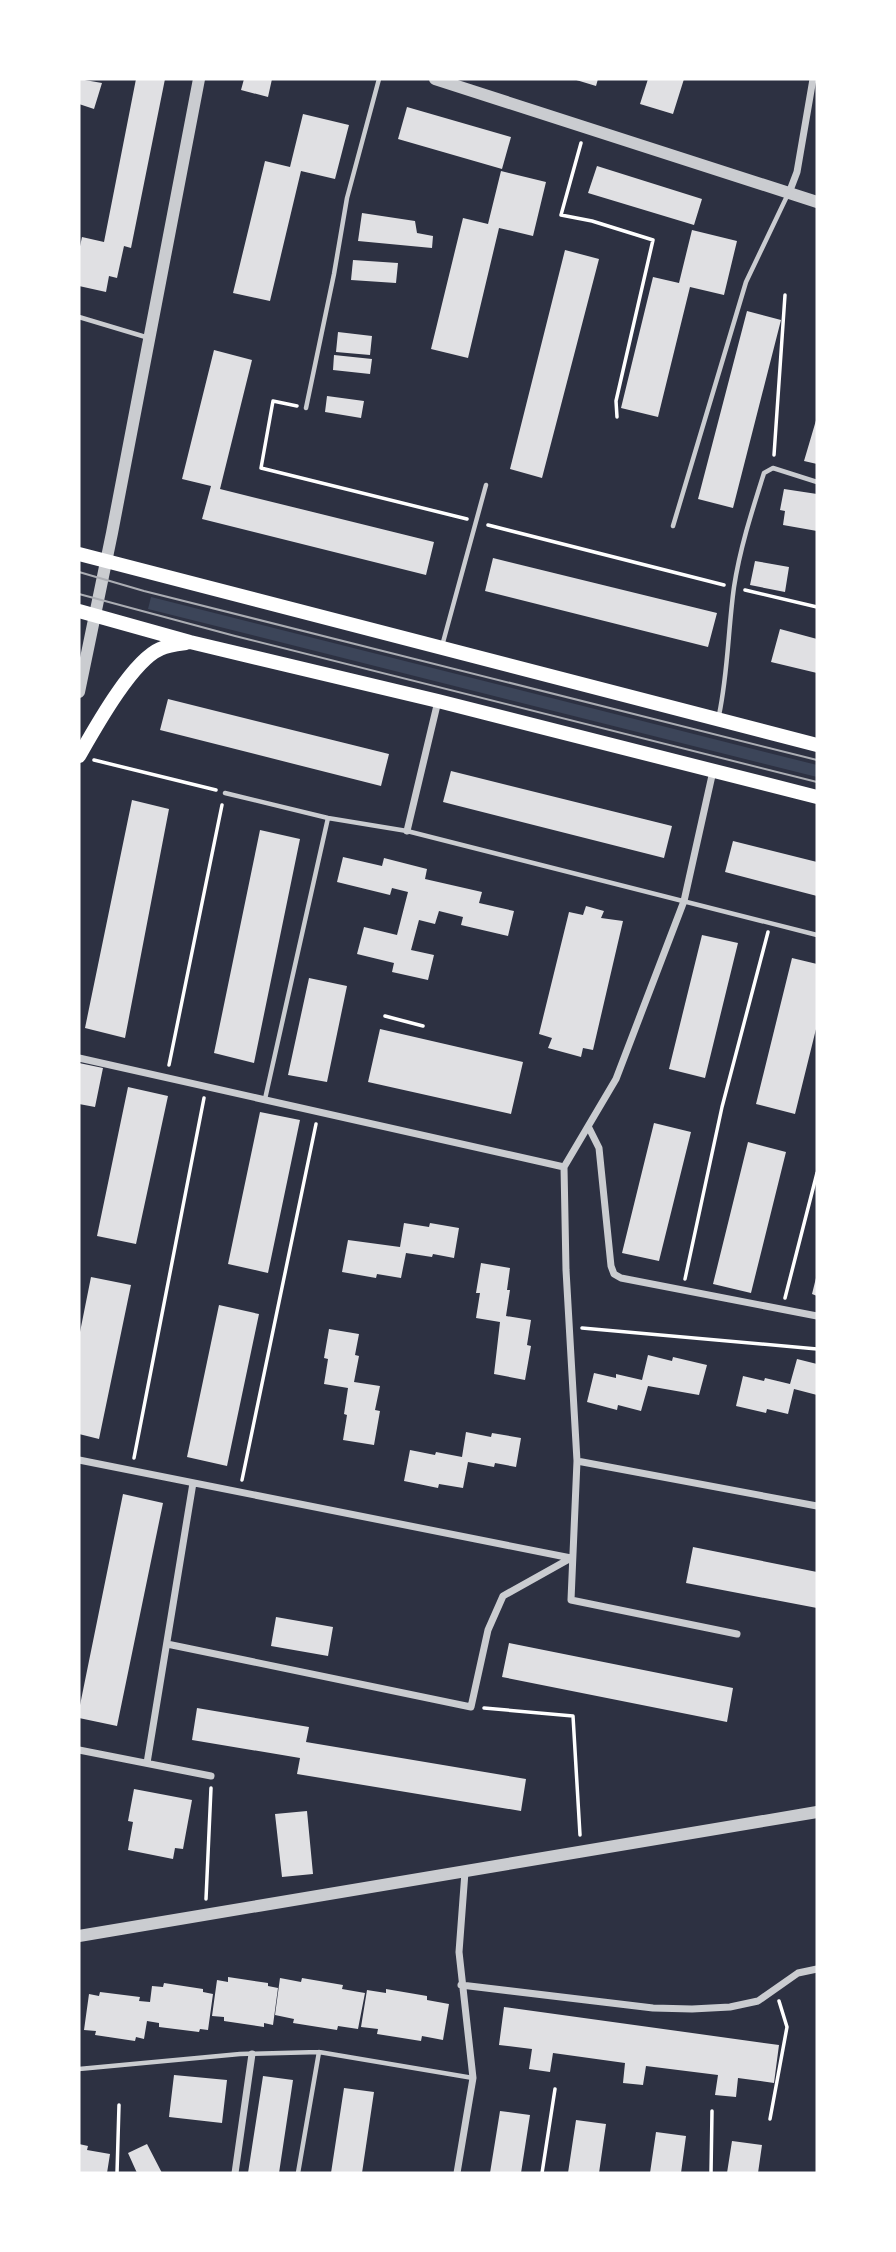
<svg xmlns="http://www.w3.org/2000/svg" width="896" height="2252" font-family="'Exo 2',sans-serif">
<rect width="100%" height="100%" fill="#2d3142"/>
<path fill="#3c4559" d="M151 597 817 765V777L148 609Z"/>
<path fill="#e0e0e3" d="M79 79 102 83 94 109 79 104Z
M136 79H165L131 248 124 246 117 278 109 276 106 292 79 286V251L82 237 104 242Z
M244 79H272L268 97 241 90Z
M573 79H598L596 86Z
M648 79H684L673 114 640 104Z
M407 107 511 137 502 169 398 139Z
M303 114 349 125 335 179 301 171 270 301 233 293 265 161 290 167Z
M597 166 702 199 694 225 588 193Z
M501 171 546 182 533 236 499 228 468 358 431 349 463 218 488 224Z
M362 213 415 221 417 233 433 236 432 248 358 241Z
M692 230 737 241 724 295 690 287 658 417 621 408 653 277 679 283Z
M565 250 599 259 542 478 510 469Z
M353 260 398 263 396 283 351 280Z
M747 311 781 320 733 508 698 499Z
M338 332 372 336 370 355 336 352Z
M214 350 252 360 220 489 434 542 426 575 202 519 211 486 182 479Z
M334 355 372 359 370 374 333 370Z
M327 396 364 401 361 418 325 412Z
M817 417V464L804 461Z
M784 489 817 494V531L783 525 785 511 780 510Z
M493 558 717 613 708 647 485 591Z
M755 561 789 567 785 592 750 585Z
M780 629 817 639V673L771 662Z
M168 699 389 754 381 786 160 730Z
M451 771 672 826 664 858 443 802Z
M132 800 169 809 125 1038 85 1028Z
M260 830 300 839 254 1063 214 1053Z
M733 841 817 862V896L725 872Z
M343 857 382 866 384 858 427 869 425 879 482 892 479 903 514 911 508 936 461 925 463 917 439 911 435 924 419 920 411 950 434 955 428 980 392 972 394 963 357 954 364 927 397 935 408 892 392 888 390 895 337 882Z
M586 906 604 911 601 918 623 921 593 1050 583 1048 581 1057 548 1048 552 1038 539 1034 569 912 583 915Z
M702 935 738 943 705 1078 669 1069Z
M792 958 817 964V1025L795 1114 756 1104Z
M309 978 347 986 327 1082 288 1075Z
M380 1029 523 1062 511 1114 368 1082Z
M79 1063 103 1068 95 1107 79 1104Z
M128 1087 168 1096 136 1244 97 1236Z
M260 1112 300 1120 268 1273 228 1264Z
M654 1123 691 1132 659 1261 622 1253Z
M748 1142 786 1152 751 1293 713 1284Z
M404 1223 429 1227 430 1223 459 1228 454 1258 433 1254 432 1257 406 1253 401 1278 377 1274 376 1278 342 1272 348 1240 400 1247Z
M481 1263 510 1268 507 1290H510L506 1316 531 1320 527 1345 531 1346 525 1380 494 1374 500 1322 476 1318 480 1293H476Z
M91 1277 131 1285 99 1439 79 1434V1337Z
M816 1278H817V1296L812 1294Z
M219 1305 259 1314 227 1466 187 1457Z
M329 1329 359 1334 355 1355 359 1356 354 1382 380 1386 375 1410 380 1411 374 1445 343 1440 347 1415 344 1414 348 1388 324 1384 328 1359 324 1358Z
M648 1355 672 1361 673 1357 707 1365 699 1395 648 1386 641 1411 618 1405 617 1410 587 1402 594 1373 616 1378V1374L642 1380Z
M797 1359 817 1364V1395L794 1389 788 1414 767 1409 766 1413 736 1406 743 1376 764 1381 765 1378 790 1384Z
M466 1432 491 1437 492 1433 521 1438 516 1467 495 1463 494 1467 468 1462 463 1488 439 1484 438 1488 404 1481 410 1450 435 1455 436 1452 462 1457Z
M123 1494 163 1503 117 1726 79 1718V1710Z
M693 1547 817 1572V1608L686 1583Z
M276 1617 333 1627 328 1656 271 1646Z
M509 1643 733 1688 727 1722 502 1677Z
M197 1708 309 1727 306 1742 526 1779 521 1811 297 1774 300 1758 192 1740Z
M134 1789 192 1800 183 1849 175 1848 173 1859 128 1850 133 1822 128 1821Z
M307 1811 313 1874 282 1877 275 1814Z
M228 1977 268 1983V1986L278 1988 273 2025 264 2023V2027L224 2021V2017L212 2016 217 1980 228 1982Z
M280 1978 301 1982 302 1978 343 1985 342 1989 365 1993 358 2029 338 2026 337 2030 293 2023 294 2019 275 2015Z
M164 1983 203 1989V1992L213 1994 208 2030 200 2029 199 2032 159 2027V2023L147 2021 144 2039 136 2037 135 2041 95 2035 96 2031 84 2030 89 1994 99 1996 100 1992 140 1997 139 2001 150 2002 152 1986 163 1987Z
M386 1989 427 1996V2000L449 2004 443 2040 422 2036 421 2041 377 2034 378 2029 361 2027 367 1990 386 1993Z
M504 2007 779 2045 774 2083 738 2078 736 2097 715 2095 718 2075 646 2066 643 2085 623 2083 625 2063 553 2053 550 2072 529 2069 532 2049 499 2045Z
M174 2075 227 2080 222 2123 169 2117Z
M263 2076 293 2080 279 2173H248Z
M344 2088 374 2092 362 2173H331Z
M500 2111 530 2115 521 2173H490Z
M576 2120 606 2124 599 2173H568Z
M656 2132 686 2136 681 2173H650Z
M732 2141 762 2145 758 2173H727Z
M79 2144 88 2146 87 2150 110 2154 107 2173H79Z
M147 2144 162 2173H137L128 2153Z"/>
<g fill="none" stroke-linecap="round" stroke-linejoin="round">
<path stroke="#fff" stroke-width="3.5" d="M581 143 561 215 592 221 653 240 616 401 617 417
M297 406 273 401 261 468 467 519
M774 455 785 295
M488 525 724 585
M745 590 817 607
M94 760 216 790
M385 1016 423 1026
M169 1065 222 805
M685 1279 722 1107 768 932
M785 1298 817 1173
M582 1328 817 1349
M134 1458 204 1098
M242 1480 316 1124
M484 1708 573 1716 580 1835
M206 1899 211 1788
M770 2119 787 2027 779 2001
M117 2173 119 2105
M542 2173 555 2089
M711 2173 712 2111"/>
<path stroke="#caccd0" stroke-width="4.5" d="M79 317 149 338
M306 408 334 274 347 198 379 79
M673 526 746 282 788 194
M442 646 486 485
M719 715C728 673 728 630 734 587 740 548 752 511 764 473L773 468 817 482
M225 793 328 818 407 831 817 935
M265 1099 328 818
M79 2069 240 2054 319 2052 473 2078
M298 2173 319 2052"/>
<path stroke="#caccd0" stroke-width="7" d="M789 193 797 172 813 79
M407 831 438 701
M79 1058 564 1167
M589 1128 599 1148 611 1266 614 1274 621 1278 817 1316
M564 1167 566 1270 577 1461 571 1600 737 1634
M564 1167 616 1079 684 901 713 771
M79 1460 571 1558
M577 1461 817 1506
M167 1644 471 1707 488 1630 503 1596 571 1558
M79 1750 211 1776
M147 1763 193 1483
M461 1985 653 2008 692 2009 730 2007 758 2001 798 1973 817 1969
M235 2173 252 2054
M457 2173 473 2078 459 1952 465 1872"/>
<path stroke="#caccd0" stroke-width="12" d="M435 79 817 202
M79 692 112 533 199 79
M79 1936 817 1812"/>
<path stroke="#fff" stroke-width="14" d="M79 554 817 745
M79 611 190 642 438 701 817 797
M79 756C95 728 132 661 160 649 168 645 178 644 186 643"/>
<path stroke="#abadb3" stroke-width="2" d="M79 572 144 591 817 760
M79 594 235 636 817 782"/>
</g>
<rect width="896" height="2252" fill="none" stroke="#ffffff" stroke-width="161"/>
</svg>
